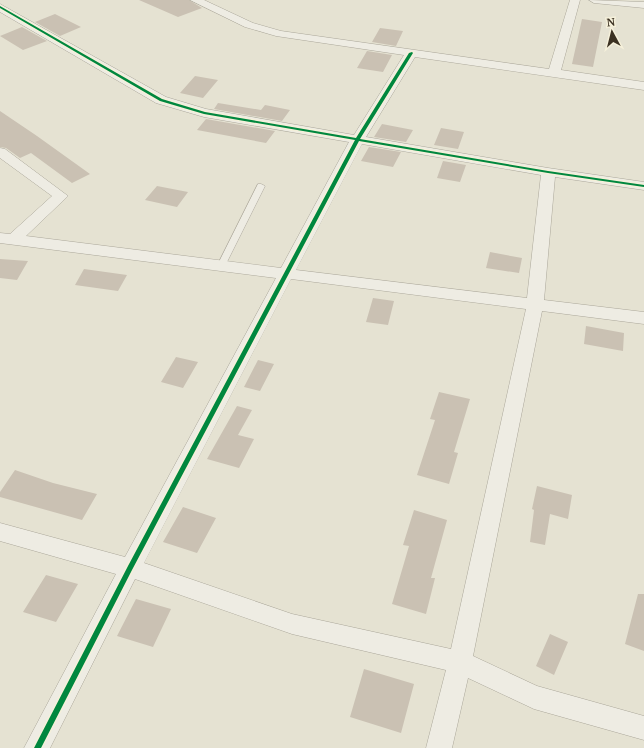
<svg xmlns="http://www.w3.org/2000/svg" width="644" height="748" font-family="'PT Serif',serif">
<rect width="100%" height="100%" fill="#e5e2d2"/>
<path fill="#cac1b3" d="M139 0H189L202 8 178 17Z
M55 14 81 27 60 36 35 22Z
M582 19 602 22 593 67 572 64Z
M22 27 47 41 23 50 0 36Z
M380 28 403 31 396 46 372 42Z
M367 51 392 55 383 72 357 68Z
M195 76 218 80 203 98 180 93Z
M218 103 261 110 265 105 290 110 282 121 214 109Z
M0 111 37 136 90 174 72 183 31 153 20 158 6 148 0 147Z
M206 119 275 131 266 143 197 130Z
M382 124 413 130 406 142 374 137Z
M441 128 464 132 458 149 434 145Z
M369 147 401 152 393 167 361 161Z
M443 161 466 165 460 182 437 178Z
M157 186 188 192 177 207 145 200Z
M490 252 522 258 519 273 486 268Z
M0 259 28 261 17 280 0 278Z
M84 269 127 275 118 291 75 285Z
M373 298 394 301 388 325 366 322Z
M586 326 624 333 623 351 584 344Z
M176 357 198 362 183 388 161 382Z
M258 360 274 364 260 391 244 387Z
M439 392 470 399 454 452 458 453 449 484 417 475 435 420 430 419Z
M237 406 252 410 238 435 254 439 239 468 207 459Z
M15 470 53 483 97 494 82 520 0 497V492Z
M537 486 572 495 568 519 550 514 545 545 530 542 534 510 532 509Z
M183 507 216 518 197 553 163 542Z
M414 510 447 520 431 578H435L426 614 392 604 409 546 403 545Z
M46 575 78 584 56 622 23 612Z
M638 594H644V651L625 644Z
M136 599 171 609 153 647 117 636Z
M550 634 568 642 554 675 536 666Z
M364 669 414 684 401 733 350 717Z"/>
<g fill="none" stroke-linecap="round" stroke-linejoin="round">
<g stroke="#aba79a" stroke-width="1">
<path id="service" d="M258 184H261L265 186 224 268H218L217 266Z"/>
</g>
<g stroke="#aba79a" stroke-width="1">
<path id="minor" d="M190 0H204L253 23 281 31 549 69 570 0H580L561 70 644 82V90L415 57 366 137 548 168 644 182V190L555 177 544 300 644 312V324L542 311 473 656 537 686 644 716V740L534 709 468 678 452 748H426L446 670 292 634 135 579 50 748H24L116 574 0 541V523L125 557 276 278 0 243V233L10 234 52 196 0 158V148L5 149 68 196 26 236 281 268 349 142 204 117 156 103 0 12V4L166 97 206 109 354 135 404 55 276 36 245 27ZM362 144 541 175 527 298 296 270ZM291 279 526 309 451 649 292 614 144 563Z
M589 0 644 2V8L594 3Z"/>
</g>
<use href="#service" fill="#eeece3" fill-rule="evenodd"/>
<use href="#minor" fill="#eeece3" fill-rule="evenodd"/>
<g stroke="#f5f0da" stroke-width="3">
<path id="cycleway" d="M0 6 162 99 205 112 356 138 409 53 412 52 413 53 360 139 548 171 644 185V187L548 173 359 141 132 570 41 748H34L128 566 355 140 204 114 160 101 0 8Z"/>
</g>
<use href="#cycleway" fill="#00873e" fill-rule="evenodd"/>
</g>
<g transform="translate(612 32) rotate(353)" stroke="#f5f0da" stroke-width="3" paint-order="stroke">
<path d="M0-3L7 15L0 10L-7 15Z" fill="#3b3122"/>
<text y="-6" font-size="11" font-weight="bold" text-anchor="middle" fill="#3b3122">N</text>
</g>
</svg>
